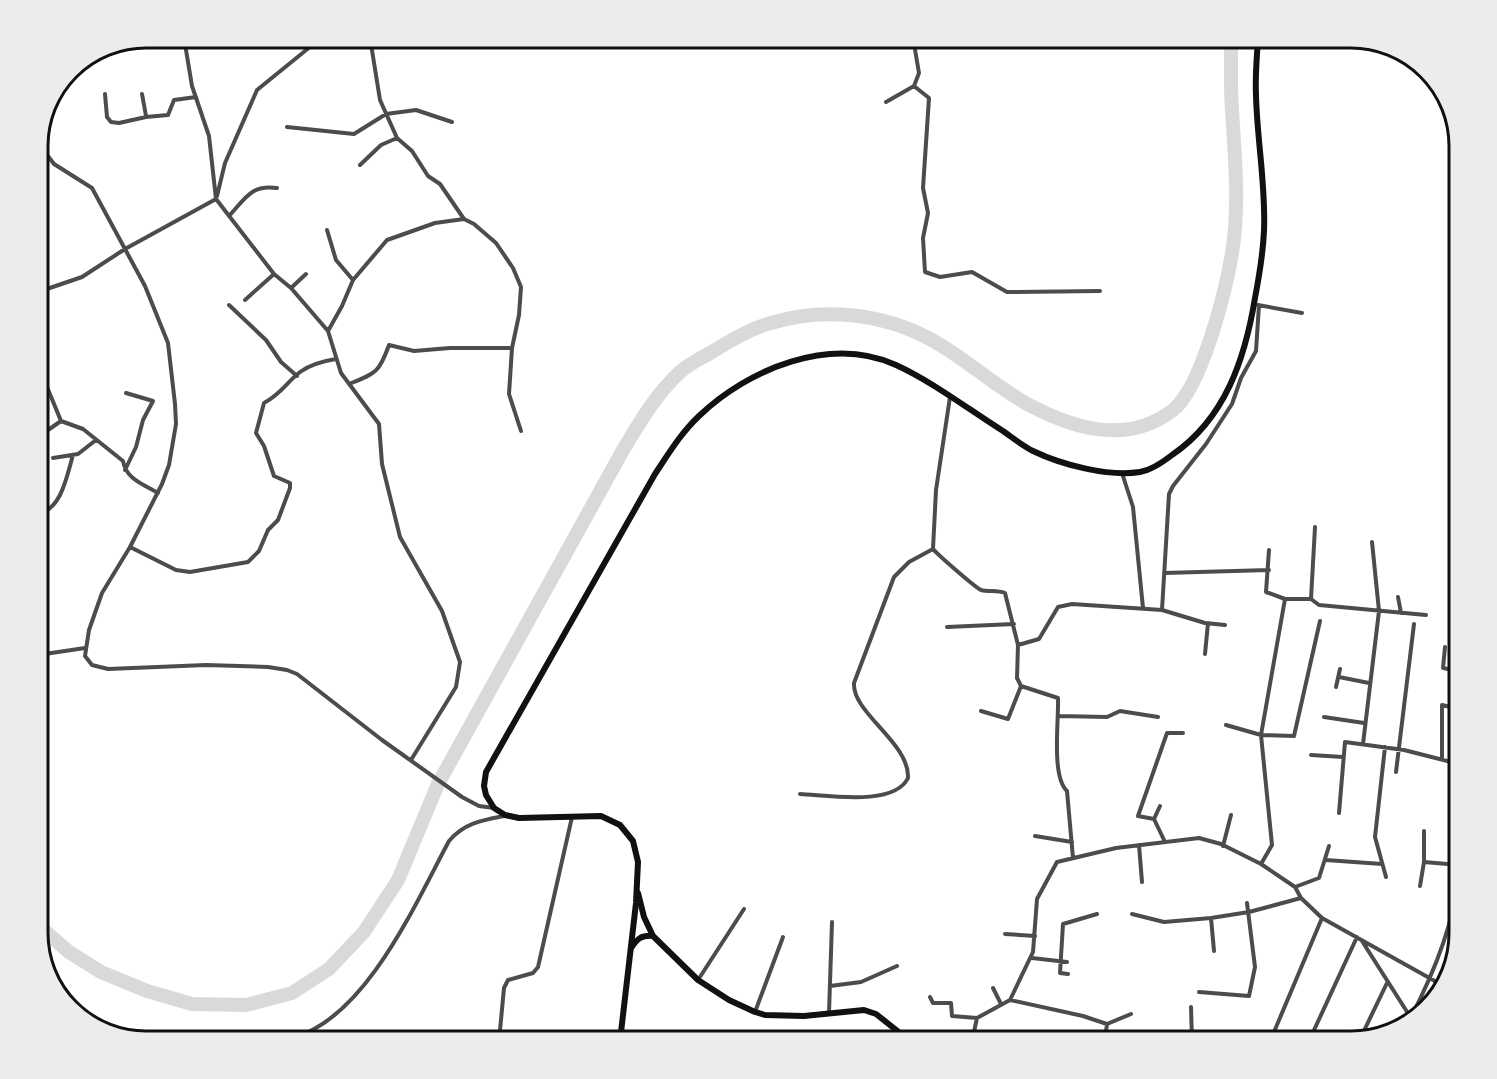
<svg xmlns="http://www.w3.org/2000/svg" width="1497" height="1079" font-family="'PT Sans Narrow',sans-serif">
<rect width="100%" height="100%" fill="#fff"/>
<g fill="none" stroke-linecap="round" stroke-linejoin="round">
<path stroke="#d9d9d9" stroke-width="14" d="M38 925 69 952 101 972 147 991 192 1004 246 1005 292 993 329 969 364 932 398 880 438 784 623 450C640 422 656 394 680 372 690 363 704 357 715 350 732 340 752 328 771 323 822 307 882 313 930 339 966 358 997 389 1033 407 1078 430 1129 444 1173 410 1202 387 1226 290 1232 253 1241 199 1233 144 1231 89 1231 72 1231 55 1231 38"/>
<path stroke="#4c4c4c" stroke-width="4" d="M184 38 192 86 209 136 216 199 274 274 291 288 328 331 341 373 379 424 382 464 400 537 442 611 460 662 456 687 411 760
M373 38 371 44 380 100 397 138 412 151 428 176 440 184 464 219
M456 38 465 43 473 40 474 38
M913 38 919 73 914 86 929 98 923 188 928 213 923 238 925 272 940 277 972 272 1007 292 1100 291
M105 94 107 117 111 122 119 123 146 117 168 115 174 100 196 97
M142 94 146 116
M886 102 914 86
M287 127 354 134 386 114 416 110 452 122
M38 143 54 164 92 188 145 286 168 343 175 404 176 424 169 465 162 484 130 547 102 593 89 630 85 656 92 665 108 669 206 665 268 667 287 670 297 674 382 740 462 797 479 806 494 808
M360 165 381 145 397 138
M217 196 225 163 257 90 321 38
M229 216C245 199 251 184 277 188
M327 230 336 260 353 280
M291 288 306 274
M38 292 82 277 125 249 216 199
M245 300 274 274
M229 305 266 340 281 362 297 376
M1258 305 1302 313
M328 331 342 306 353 280 387 240 435 223 464 219 474 224 496 243 513 268 521 287 519 315 512 348 509 394 521 431
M38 365 61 421 83 429 123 461C126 479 143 484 158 493
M349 384C376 373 379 373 389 345L414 351 450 348H512
M38 437 61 421
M53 458 78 454 96 440
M125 470 136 447 143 420 153 401 126 393
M1122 473 1133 507 1143 608
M38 514C62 509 67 475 73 455
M130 547 176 570 190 572 248 562 259 551 268 530 278 520 290 488V483L274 476 264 446 256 433 264 403C281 394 287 382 300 372 311 364 323 361 336 359
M933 549C938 555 976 588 981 590 989 592 997 590 1005 593L1018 645 1017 678 1021 686 1058 698C1059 720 1051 776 1067 791L1073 858
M1269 550 1266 592 1285 599H1311L1319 605 1426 615
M1164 573 1269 570
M1398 597 1401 613
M1311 599 1315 527
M1162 610 1169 494 1173 486 1206 444 1232 404 1241 378 1256 351 1259 305
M947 627 1014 624
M1018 645 1039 639 1058 607 1072 604 1162 610 1205 623 1225 625
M1445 647 1443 668 1459 671
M1205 654 1208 623
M38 655 85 648
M1339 677 1369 683
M1336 687 1340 669
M981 711 1008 719 1021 686
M1059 716 1107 717 1120 711 1158 717
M1324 717 1364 723
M1226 725 1261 735 1294 736 1320 621
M1363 744 1379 611 1372 542
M1385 747 1375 837 1386 877
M1311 755 1343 757
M1442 759V705L1459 709
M1396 772 1414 624
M800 794C827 795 894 807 908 778 910 743 852 713 854 683L894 577 909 562 933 549 936 490 950 397
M1339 813 1345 742 1404 750 1459 764
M1154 819 1160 806
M1035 836 1072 842
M1165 842 1154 819 1138 816 1167 733H1183
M1139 845 1142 882
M1223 846 1231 815
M1326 860 1382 864
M1424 862 1459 865
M1261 864 1272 845 1261 735 1285 599
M1420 886 1424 862V831
M1295 887 1319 878 1329 846
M1132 914 1164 922 1211 918 1249 912 1301 898
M1211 918 1214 951
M1005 934 1035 936
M1362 941 1411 1018
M1032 958 1067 962
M1068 974 1060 973 1063 924 1097 914
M698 980 744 909
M830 986 861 982 897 966
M993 988 1001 1004
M1199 992 1249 996 1255 967 1247 903
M930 997 933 1003H951L952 1016 977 1018
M1010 1000 1033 952 1037 899 1057 862 1116 848 1199 838 1221 844 1261 864 1295 887 1301 898 1322 918 1442 985
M1191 1007 1192 1041
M755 1012 783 937
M829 1013 832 922
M1411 1017C1434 973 1453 926 1459 876
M977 1018 1010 1000 1083 1016 1107 1024
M1107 1024 1131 1014
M118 1032 143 1038 169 1041
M1274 1032 1322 918
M1360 1039 1387 983
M263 1041C273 1040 285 1040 295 1037 367 1016 416 902 449 841 464 823 483 820 504 816
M499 1041 504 988 508 980 533 973 538 967 572 817
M972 1041 977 1018
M1104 1041 1107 1025
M1259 1041V1036L1274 1032 1296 1041
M1309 1041 1357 937"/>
<path stroke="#111" stroke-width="6" d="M653 936 698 980 729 1000 755 1012 765 1015 804 1016 864 1010 876 1014 910 1041
M631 948C637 939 641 935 653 936L644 917 638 893"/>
<path stroke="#111" stroke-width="6" d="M620 1041 636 903 638 862 633 841 620 825 601 816 519 818 505 815 494 808 486 795 484 786 486 772 655 474C669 453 681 433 699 416 748 369 830 335 896 365 933 382 968 409 1003 431 1013 438 1023 446 1033 451 1062 465 1109 477 1140 472 1152 470 1163 462 1172 455 1225 419 1245 359 1255 298 1259 277 1263 253 1264 231 1266 186 1257 140 1256 95 1255 76 1257 56 1258 38"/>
</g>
<path d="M0 0H1497V1079H0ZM146 48H1351A98 98 0 0 1 1449 146V933A98 98 0 0 1 1351 1031H146A98 98 0 0 1 48 933V146A98 98 0 0 1 146 48Z" fill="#ececec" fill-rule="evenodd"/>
<path fill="none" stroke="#111" stroke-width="3" d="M146 48H1351A98 98 0 0 1 1449 146V933A98 98 0 0 1 1351 1031H146A98 98 0 0 1 48 933V146A98 98 0 0 1 146 48Z"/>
</svg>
